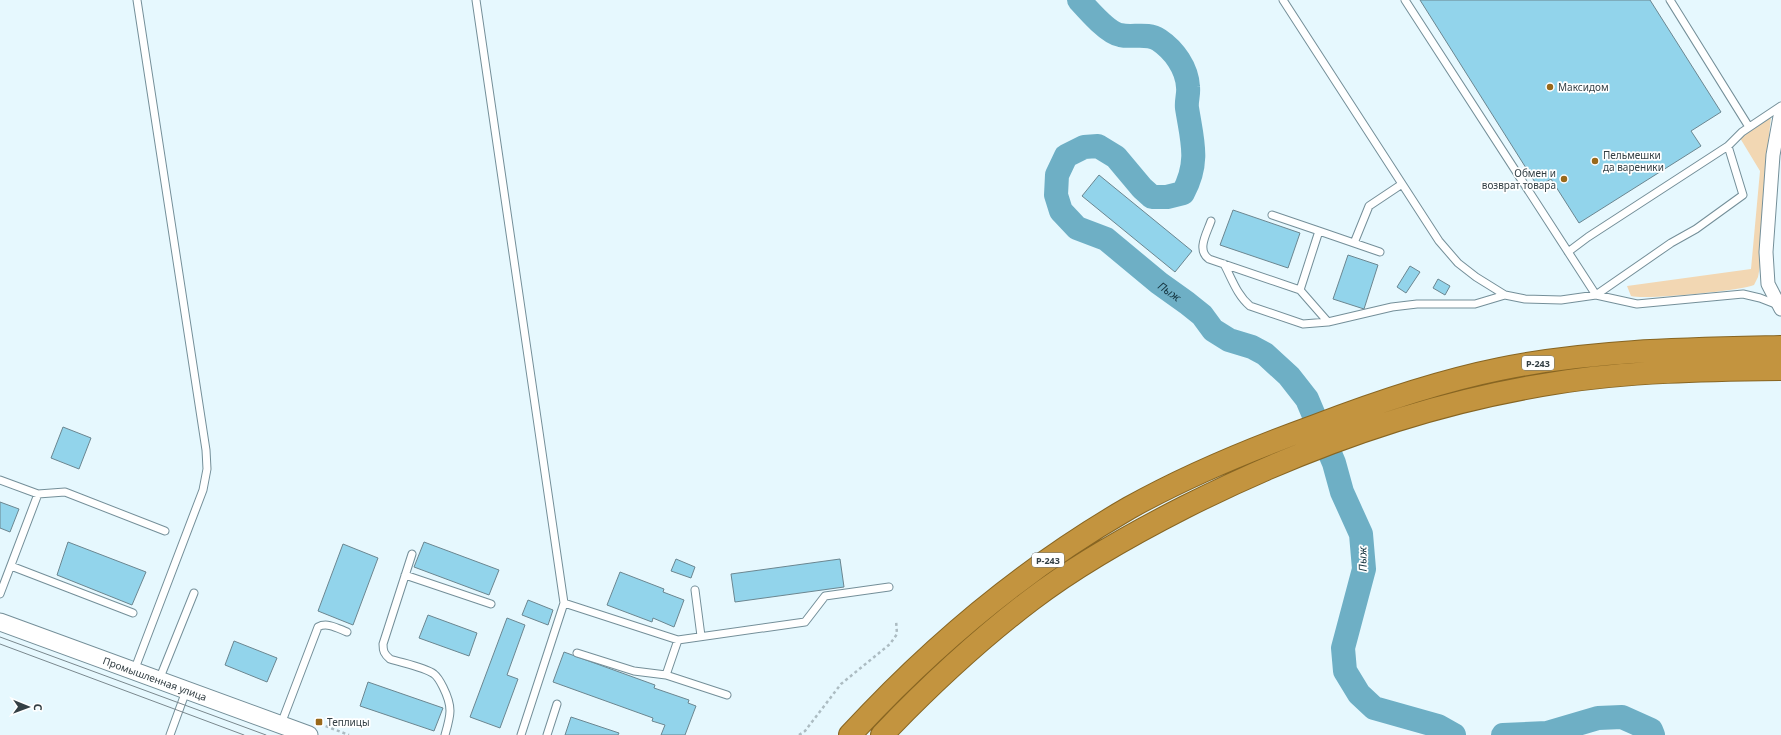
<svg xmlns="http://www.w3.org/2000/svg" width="1781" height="735" font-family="'Noto Sans',sans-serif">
<rect width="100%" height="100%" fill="#e6f8fe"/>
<path fill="#f2d7b3" d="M1771 117 1763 192 1760 266 1758 277 1754 285C1739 291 1646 300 1631 296L1627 286 1751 269 1760 171 1740 138Z"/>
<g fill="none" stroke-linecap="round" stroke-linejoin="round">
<g stroke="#6eafc5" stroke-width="24">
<path id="s1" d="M1079 0C1088 10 1108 33 1120 35 1133 38 1147 32 1159 40 1174 50 1187 68 1188 87 1189 94 1186 101 1187 108 1192 140 1200 162 1183 193L1167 197H1152L1142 188 1116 157 1098 146 1084 147 1066 156 1057 175 1056 195 1061 211 1077 228 1106 239 1159 283 1187 303 1202 315 1213 330 1229 340 1252 347 1265 354 1289 376 1307 399 1334 463 1342 492 1361 534 1364 569 1343 648 1345 671 1359 694 1374 708 1438 726 1454 735"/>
<path d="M1503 735 1547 733 1598 718 1622 717 1651 730 1653 735"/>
</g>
</g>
<path fill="#92d4eb" stroke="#6b8690" d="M1420 0H1650L1721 112 1691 131 1701 146 1579 223 1551 179 1538 187Z
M1099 175 1192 251 1175 272 1082 196Z
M1233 210 1300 233 1288 268 1220 245Z
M1348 255 1378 265 1364 309 1333 299Z
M1410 266 1420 272 1406 293 1397 287Z
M1438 279 1450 286 1445 295 1433 288Z
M63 427 91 438 79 469 51 458Z
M0 502 19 509 10 532 0 528Z
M68 542 146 572 132 605 57 575Z
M424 542 499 570 489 595 414 567Z
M343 544 378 558 353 625 318 611Z
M676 559 695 567 691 578 671 571Z
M840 559 844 587 735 602 731 574Z
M620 572 664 589 663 592 684 600 674 627 653 618 652 622 607 605Z
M528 600 553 610 548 625 522 615Z
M428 615 477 633 469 656 419 638Z
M507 618 525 625 507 675 518 679 500 728 470 717Z
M234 641 277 658 267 682 225 665Z
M564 652 655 685 654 688 689 700 688 703 696 706 685 735H661L665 725 652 721 653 718 553 682Z
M368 682 443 708 434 731 360 706Z
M571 717 619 733 618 735H565Z"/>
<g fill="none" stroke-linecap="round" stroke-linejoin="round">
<g stroke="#748f99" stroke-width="9">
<path id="service" d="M476 0 564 603
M1283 0 1439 241 1458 263 1476 277 1505 295 1525 299 1561 300 1596 295 1671 243 1696 229 1743 195 1728 146
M1405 0 1596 295 1637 304 1743 294 1760 298 1778 305
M1670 0 1749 127
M1272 215 1319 231 1300 290
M1211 221C1207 233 1196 250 1209 259L1300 290 1328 322 1392 307 1417 304H1475L1505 295
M1319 231 1380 252
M1354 243 1369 206 1402 184
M1568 252 1588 237 1728 146 1742 132 1781 106
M1224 264C1232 279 1237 295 1250 306L1303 324 1328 322
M0 480 38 494
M412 554 383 644C383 651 384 654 390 659 402 663 424 667 434 674 438 677 441 683 443 687 453 707 451 714 445 735
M11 566 133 613
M405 575 491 604
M695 590 701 636
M0 594 38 494 65 492 165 531
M678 640 666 675 727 695
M577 653 634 671 666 675
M134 671 203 490 207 469 206 450 137 0
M159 680 194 593
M281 724 318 627C327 622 337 628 347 632
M170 735 186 691
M521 735 564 603 678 640 805 622 825 596 889 587
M547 735 557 704"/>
</g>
<g stroke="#748f99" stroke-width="15">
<path id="minor" d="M1781 111 1773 155 1766 252 1768 284 1781 309"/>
</g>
<g stroke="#748f99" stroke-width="19">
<g id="tertiary">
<path id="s2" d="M0 622 309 735"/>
</g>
</g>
<g stroke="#876522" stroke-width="24">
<path id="trunk" d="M850 735C931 647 1025 568 1129 508 1188 475 1251 449 1315 426 1375 403 1436 382 1500 369 1592 350 1688 349 1781 347
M882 735C928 687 977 641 1031 600 1078 564 1132 534 1185 507 1302 448 1426 403 1555 383 1629 371 1706 370 1781 369"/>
</g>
<path stroke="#acbcc2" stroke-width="2.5" stroke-dasharray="3 3" stroke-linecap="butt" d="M320 724 349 735
M799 735 805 731 841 684 890 644 897 634 896 620"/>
<use href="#service" stroke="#fff" stroke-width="7"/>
<use href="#minor" stroke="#fff" stroke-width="13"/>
<use href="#tertiary" stroke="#fff" stroke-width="17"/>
<use href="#trunk" stroke="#c3943f" stroke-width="22"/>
<path stroke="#7a888e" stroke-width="1" d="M0 637 266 735
M0 644 244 735"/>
</g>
<g fill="#99691a" stroke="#fff" stroke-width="1.5">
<circle cx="1550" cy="87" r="4"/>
<circle cx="1595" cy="161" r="4"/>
<circle cx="1564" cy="179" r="4"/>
<rect x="315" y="718" width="8" height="8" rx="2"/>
</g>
<g text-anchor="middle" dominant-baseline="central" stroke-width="3.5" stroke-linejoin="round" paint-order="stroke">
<g fill="#fff" stroke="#70797c" stroke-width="1">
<rect x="1522" y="356" width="32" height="14" rx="3"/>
<rect x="1032" y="553" width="32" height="14" rx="3"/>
</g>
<g font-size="9" font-weight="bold" fill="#333f44">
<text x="1538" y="363">Р-243</text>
<text x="1048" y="560">Р-243</text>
</g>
<g font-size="10" fill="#333f44" stroke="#fff" text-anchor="start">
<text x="1558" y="87">Максидом</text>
<text x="1603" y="155">Пельмешки<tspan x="1603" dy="12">да вареники</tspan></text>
<text x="1556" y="173" text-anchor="end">Обмен и<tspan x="1556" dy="12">возврат товара</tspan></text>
<text x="327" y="722">Теплицы</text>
</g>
<g font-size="10" fill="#333f44" stroke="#fff">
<text stroke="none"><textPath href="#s2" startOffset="165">Промышленная улица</textPath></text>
</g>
<g font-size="11" font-style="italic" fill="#163540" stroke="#fff">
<text stroke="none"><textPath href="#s1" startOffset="595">Пыж</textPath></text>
<text transform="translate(1362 559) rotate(-91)">Пыж</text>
</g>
</g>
<g transform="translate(28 707) rotate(91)" stroke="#ffffff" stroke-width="3" paint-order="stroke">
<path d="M0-3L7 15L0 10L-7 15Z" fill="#333f44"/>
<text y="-6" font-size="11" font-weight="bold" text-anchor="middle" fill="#333f44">С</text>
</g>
</svg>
